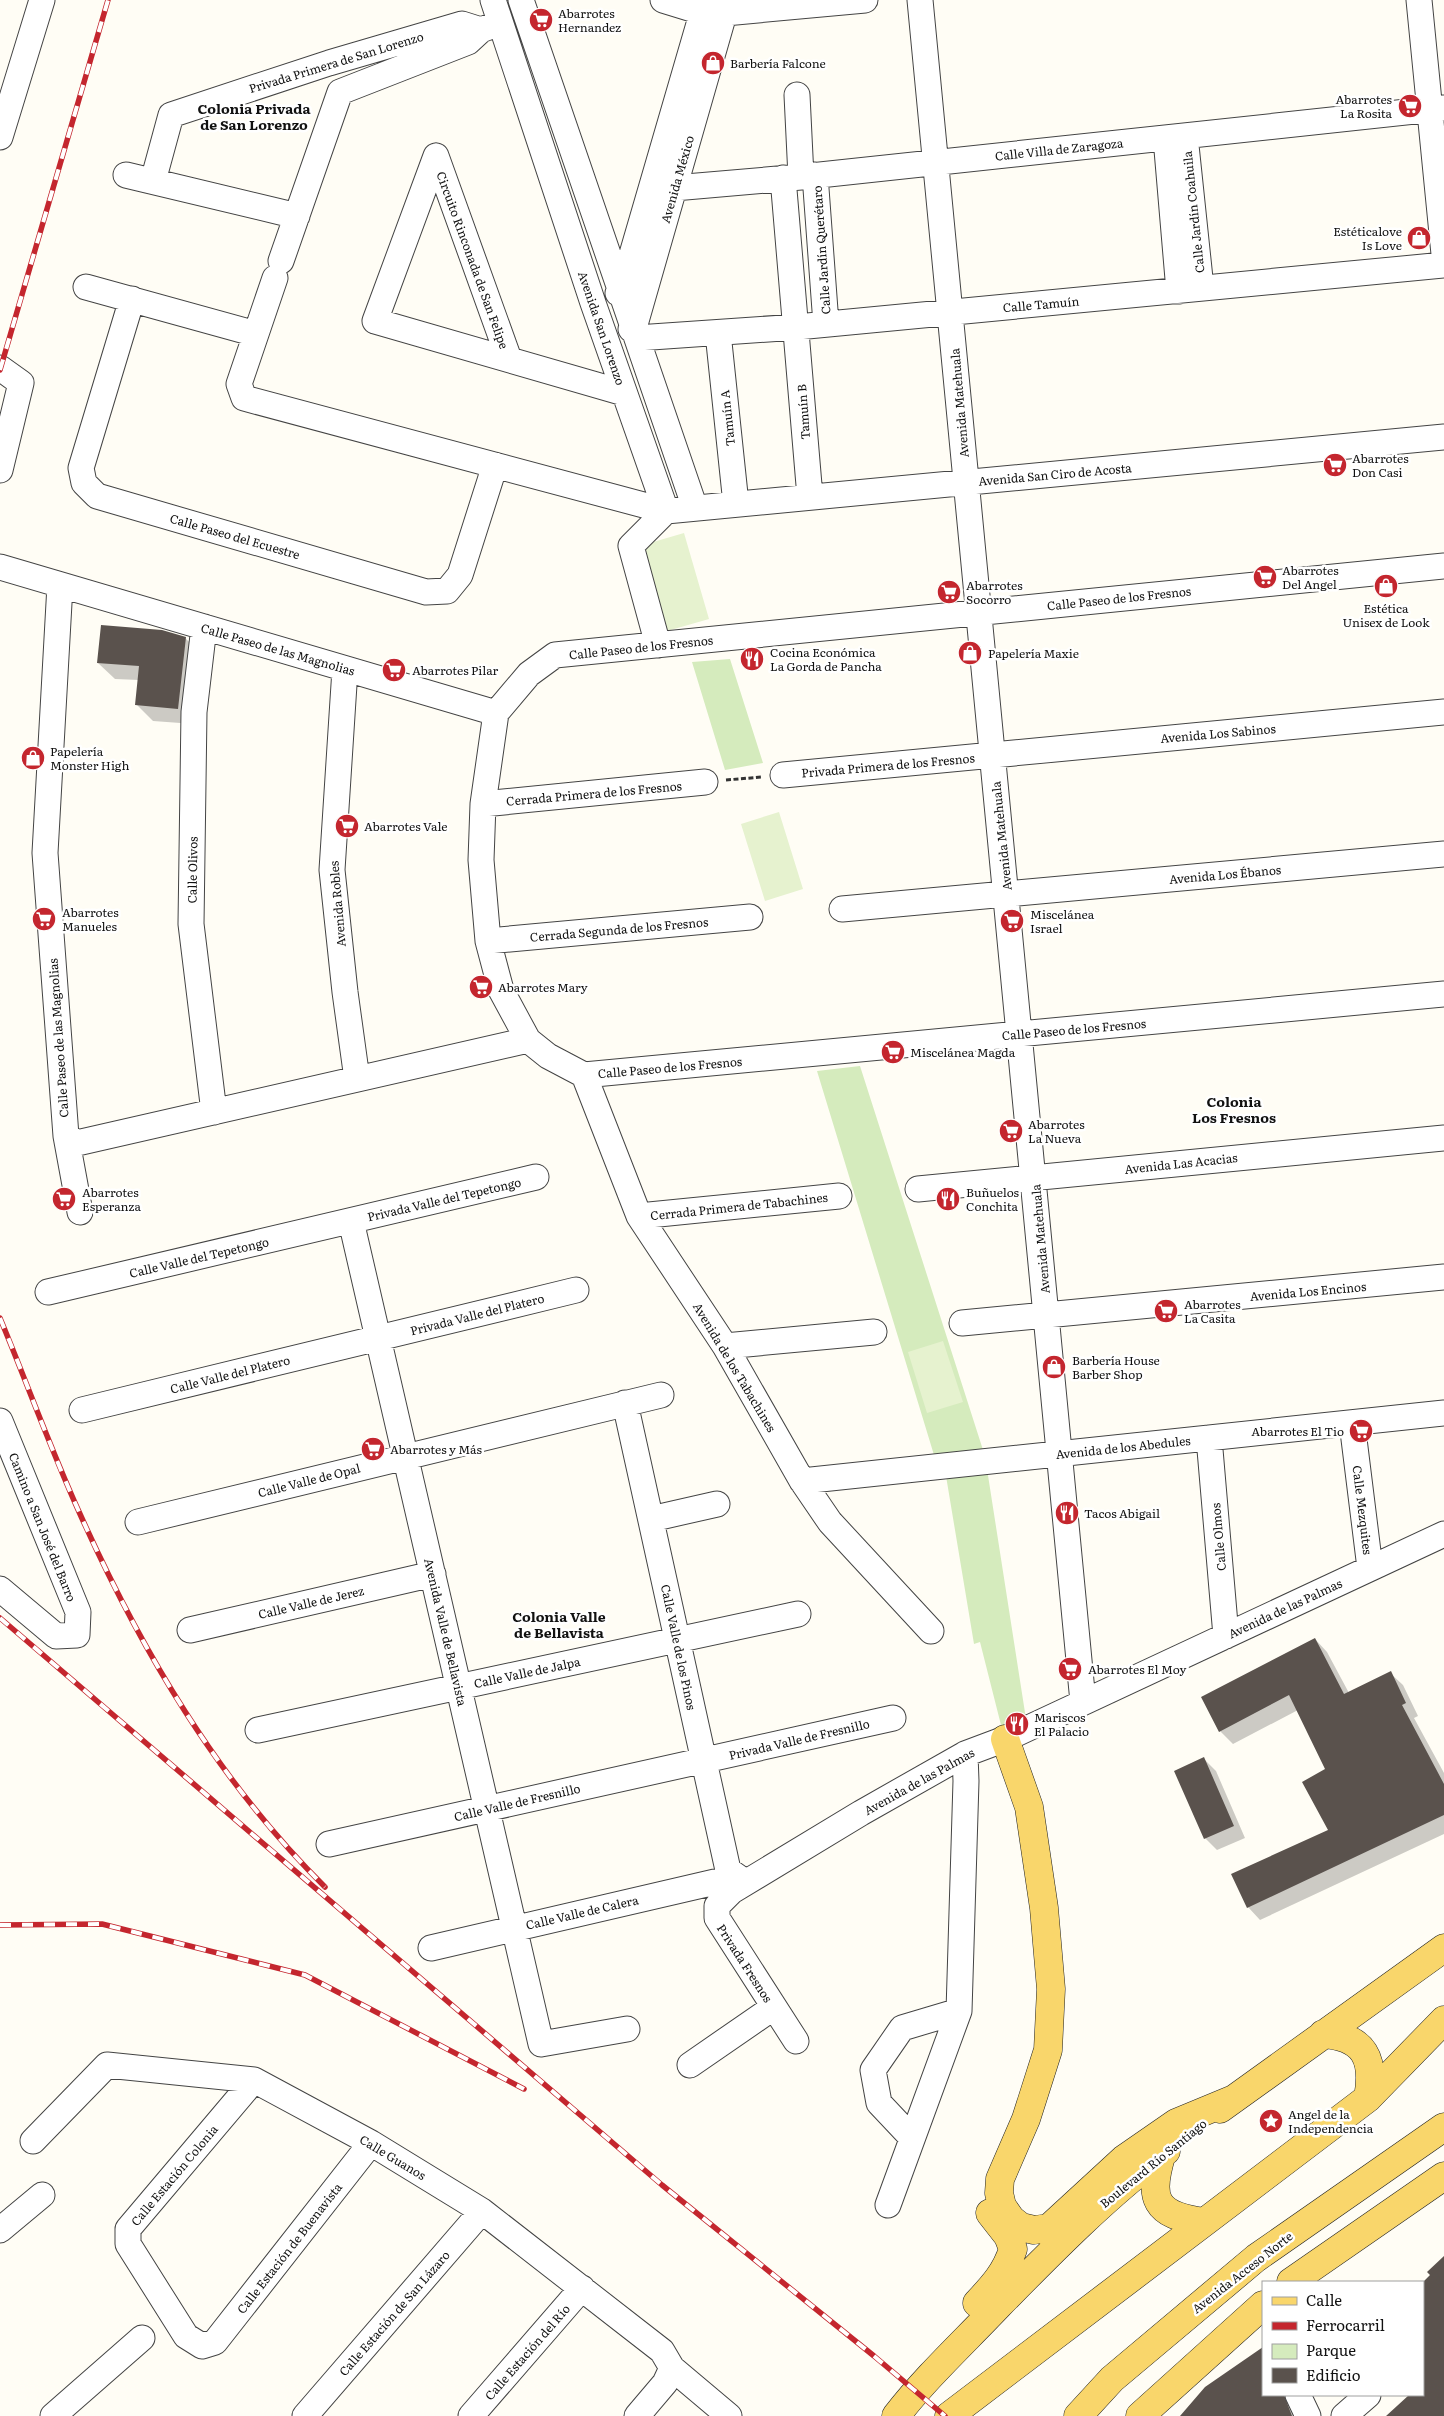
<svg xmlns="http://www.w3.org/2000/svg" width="1444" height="2416" font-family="Literata,serif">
<rect width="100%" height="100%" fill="#fffdf5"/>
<path fill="#d5ebbd" d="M730 659 763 763 725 770 692 662Z
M860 1066 983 1450 934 1455 817 1071Z
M987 1469 1026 1719 1002 1729 980 1642 974 1644 946 1476Z"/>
<path fill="#e6f2cf" d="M684 533 709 619 667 631 643 545Z
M779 812 803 889 765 901 741 824Z
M943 1341 963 1402 927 1413 908 1352Z"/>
<path fill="#0003" d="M185 638 202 654 194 724 153 721 137 705 139 680 115 679 98 663Z
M1315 1639 1327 1652 1349 1693 1390 1673 1403 1685 1418 1716 1414 1718 1444 1773V1834L1260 1920 1248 1907 1329 1830 1327 1770 1298 1710 1233 1744 1220 1731Z
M1204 1759 1216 1771 1245 1838 1217 1850 1205 1838Z
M1444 2257V2416H1388L1411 2395H1423V2284L1432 2275Z
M1263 2395H1301V2416H1181Z"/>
<path fill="#5a524d" d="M101 625 162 630 186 637 178 709 135 705 139 666 97 663Z
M1315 1638 1344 1694 1391 1671 1406 1703 1402 1705 1444 1784V1815L1247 1908 1231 1874 1328 1830 1302 1782 1325 1769 1289 1695 1219 1732 1201 1697Z
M1204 1757 1234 1826 1204 1839 1174 1771Z
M1444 2256V2416H1386L1409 2395H1423V2282L1430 2275 1427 2272Z
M1263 2347V2395H1284L1292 2416H1180L1205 2387Z"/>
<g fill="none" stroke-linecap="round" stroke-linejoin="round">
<g stroke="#444" stroke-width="27">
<path id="minor" d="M493 0 593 303 666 511
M521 0 695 508
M663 0 702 12 725 13 865 0
M920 0 1083 1702
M1419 0 1444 254
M797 95 801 177
M1185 136 1201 288
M0 137 42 0
M1166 138 1179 291
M436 156 375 321 624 393
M436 156 509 359
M126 175 297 216
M815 175 826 324
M783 178 810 497
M153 181 171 115 329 63 462 24 481 30
M674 188 801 177 1444 108
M281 261 340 92 468 42 481 30 494 25
M275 278 239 384 244 398 666 511 1444 437
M86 287 256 334
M618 293 621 292 706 0
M132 299 81 468 84 483 97 496 426 592 447 591 460 575 495 465
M631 329 634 328 728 0
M718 333 736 504
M637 338 797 327 1444 265
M0 368 21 383 0 470
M1444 566 555 655 529 674 496 713 483 804 481 860 488 941 501 990 528 1040 548 1056 584 1075 1444 994
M0 567 496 713
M60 585 45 853 66 1136 77 1143 528 1040
M204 627 194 712 191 924 214 1112
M658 645 631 546 666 511
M345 669 332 870 345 992 357 1079
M783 775 1444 712
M483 804 705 782
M842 909 1444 854
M488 941 750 917
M584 1075 639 1216 725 1346 802 1481 830 1522 931 1631
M66 1136 80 1212
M918 1189 1444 1138
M639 1216 839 1196
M351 1221 541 2044 627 2029
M48 1292 536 1177
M962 1323 1444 1277
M725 1346 874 1332
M625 1403 728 1870 745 1882
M82 1410 576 1290
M0 1421 78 1612 77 1635 56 1636 0 1589
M1352 1423 1370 1568
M1209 1438 1226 1636
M802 1481 1444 1413
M651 1519 717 1504
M138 1522 661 1395
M190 1630 433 1574
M258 1730 798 1614
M329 1844 893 1718
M431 1948 715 1882 732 1891
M796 2041 717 1918V1906L732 1891 861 1813 965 1754 1005 1739 1444 1534
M690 2065 774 2007
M254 2080 128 2229V2244L186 2336 202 2346 215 2342 371 2143
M912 2138 879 2103 873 2070 902 2028 959 2011
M33 2141 107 2065 254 2080 371 2143 482 2211 662 2351 672 2368 729 2416
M888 2205 959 2011 966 1781 965 1754
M0 2230 42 2195
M1298 2395 1308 2416
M53 2416 142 2338
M305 2416 482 2211
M471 2416 582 2288
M637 2416 665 2383 672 2368
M1344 2416 1368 2395"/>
</g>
<g stroke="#222" stroke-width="29">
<path id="major" d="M1005 1739 1029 1807 1044 1908 1051 1989 1048 2050 1026 2119 1000 2179 999 2193 1002 2206 1011 2219 1021 2227 1034 2230 1049 2228 1124 2159 1176 2123 1234 2099
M1323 2034C1365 2037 1375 2059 1368 2098
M1220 2109 1444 1948
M1162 2153C1148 2199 1154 2215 1204 2222
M1291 2282 1444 2176
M977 2303C993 2286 1006 2272 1013 2249L1008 2236 990 2213
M896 2416C927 2376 964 2342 999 2305 1052 2251 1106 2196 1166 2151
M949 2416 1368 2098 1444 2020
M1078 2416 1112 2379 1256 2258 1444 2127
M1140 2416 1263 2305"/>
</g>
<path stroke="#333" stroke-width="3" stroke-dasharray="5 2.5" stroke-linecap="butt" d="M726 780 762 777"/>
<use href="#minor" stroke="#fff" stroke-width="25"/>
<use href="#major" stroke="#f9d66b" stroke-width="28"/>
<g stroke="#c4262e" stroke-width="5.5">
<path id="rail" d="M0 370 108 0
M0 1318C27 1383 51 1450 80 1514 141 1650 218 1781 325 1887
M0 1618 662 2185 874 2356 945 2416
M0 1925 102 1924 305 1975 524 2089"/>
</g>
<use href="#rail" stroke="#fff" stroke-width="4" stroke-dasharray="11" stroke-linecap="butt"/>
</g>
<defs>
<g id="supermarket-disc" transform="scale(1.25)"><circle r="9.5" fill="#c4262e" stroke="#fff"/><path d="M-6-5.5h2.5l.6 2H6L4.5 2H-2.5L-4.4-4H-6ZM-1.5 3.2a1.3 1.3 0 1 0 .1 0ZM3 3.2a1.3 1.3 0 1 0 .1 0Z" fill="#fff"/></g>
<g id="shop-disc" transform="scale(1.25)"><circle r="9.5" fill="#c4262e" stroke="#fff"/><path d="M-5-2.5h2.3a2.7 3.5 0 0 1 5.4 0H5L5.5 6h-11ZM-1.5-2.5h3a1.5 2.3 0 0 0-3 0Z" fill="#fff"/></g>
<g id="restaurant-disc" transform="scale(1.25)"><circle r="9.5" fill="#c4262e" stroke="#fff"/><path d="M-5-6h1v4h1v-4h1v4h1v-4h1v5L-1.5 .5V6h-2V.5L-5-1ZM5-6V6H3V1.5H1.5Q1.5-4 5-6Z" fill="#fff"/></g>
<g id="sight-disc" transform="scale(1.25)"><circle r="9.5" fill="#c4262e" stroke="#fff"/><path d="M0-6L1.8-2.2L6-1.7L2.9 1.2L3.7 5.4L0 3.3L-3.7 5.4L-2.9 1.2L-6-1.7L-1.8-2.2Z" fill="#fff"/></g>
</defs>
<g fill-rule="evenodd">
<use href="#supermarket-disc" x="541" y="20"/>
<use href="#shop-disc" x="713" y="63"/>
<use href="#supermarket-disc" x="1410" y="106"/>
<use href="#shop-disc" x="1419" y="238"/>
<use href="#supermarket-disc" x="1335" y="465"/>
<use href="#supermarket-disc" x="1265" y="577"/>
<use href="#shop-disc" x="1386" y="586"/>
<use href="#supermarket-disc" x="949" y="592"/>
<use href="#shop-disc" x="970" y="653"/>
<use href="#restaurant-disc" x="752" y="659"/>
<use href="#supermarket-disc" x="394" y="670"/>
<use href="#shop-disc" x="33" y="758"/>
<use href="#supermarket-disc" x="347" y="826"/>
<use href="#supermarket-disc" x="44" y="919"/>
<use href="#supermarket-disc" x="1012" y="921"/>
<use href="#supermarket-disc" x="481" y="987"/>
<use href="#supermarket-disc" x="893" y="1052"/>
<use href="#supermarket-disc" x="1011" y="1131"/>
<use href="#supermarket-disc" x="64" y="1199"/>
<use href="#restaurant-disc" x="948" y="1199"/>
<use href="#supermarket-disc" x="1166" y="1311"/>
<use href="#shop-disc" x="1054" y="1367"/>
<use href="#supermarket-disc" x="1361" y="1431"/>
<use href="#supermarket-disc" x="373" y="1449"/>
<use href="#restaurant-disc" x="1067" y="1513"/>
<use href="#supermarket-disc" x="1070" y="1669"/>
<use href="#restaurant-disc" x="1017" y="1724"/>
<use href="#sight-disc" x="1271" y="2121"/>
</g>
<g text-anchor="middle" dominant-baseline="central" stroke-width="5" stroke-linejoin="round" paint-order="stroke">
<g font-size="12" fill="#111" stroke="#fff" text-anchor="start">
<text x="558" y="13">Abarrotes<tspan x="558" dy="14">Hernandez</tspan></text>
<text x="730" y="63">Barbería Falcone</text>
<text x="1392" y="99" text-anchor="end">Abarrotes<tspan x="1392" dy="14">La Rosita</tspan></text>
<text x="1402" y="231" text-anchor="end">Estéticalove<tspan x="1402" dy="14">Is Love</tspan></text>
<text x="1352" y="458">Abarrotes<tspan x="1352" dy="14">Don Casi</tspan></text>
<text x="1282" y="570">Abarrotes<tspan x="1282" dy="14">Del Angel</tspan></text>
<text x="966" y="585">Abarrotes<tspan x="966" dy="14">Socorro</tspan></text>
<text x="1386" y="608" text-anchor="middle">Estética<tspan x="1386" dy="14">Unisex de Look</tspan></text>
<text x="770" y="652">Cocina Económica<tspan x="770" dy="14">La Gorda de Pancha</tspan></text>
<text x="988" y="653">Papelería Maxie</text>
<text x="412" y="670">Abarrotes Pilar</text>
<text x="50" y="751">Papelería<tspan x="50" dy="14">Monster High</tspan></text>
<text x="364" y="826">Abarrotes Vale</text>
<text x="62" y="912">Abarrotes<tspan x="62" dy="14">Manueles</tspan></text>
<text x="1030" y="914">Miscelánea<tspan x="1030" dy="14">Israel</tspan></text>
<text x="498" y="987">Abarrotes Mary</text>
<text x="910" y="1052">Miscelánea Magda</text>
<text x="1028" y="1124">Abarrotes<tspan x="1028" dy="14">La Nueva</tspan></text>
<text x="82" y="1192">Abarrotes<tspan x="82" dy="14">Esperanza</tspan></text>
<text x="966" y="1192">Buñuelos<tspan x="966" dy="14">Conchita</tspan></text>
<text x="1184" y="1304">Abarrotes<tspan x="1184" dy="14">La Casita</tspan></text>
<text x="1072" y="1360">Barbería House<tspan x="1072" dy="14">Barber Shop</tspan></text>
<text x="1344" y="1431" text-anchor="end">Abarrotes El Tio</text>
<text x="390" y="1449">Abarrotes y Más</text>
<text x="1084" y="1513">Tacos Abigail</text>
<text x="1088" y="1669">Abarrotes El Moy</text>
<text x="1034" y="1717">Mariscos<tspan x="1034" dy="14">El Palacio</tspan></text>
<text x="1288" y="2114">Angel de la<tspan x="1288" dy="14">Independencia</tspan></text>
</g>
<g font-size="12" fill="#111" stroke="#fff">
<text transform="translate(336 62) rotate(-17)">Privada Primera de San Lorenzo</text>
<text transform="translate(1059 149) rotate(-6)">Calle Villa de Zaragoza</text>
<text transform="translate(677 179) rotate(-74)">Avenida México</text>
<text transform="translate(1193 212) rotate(-96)">Calle Jardín Coahuila</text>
<text transform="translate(821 250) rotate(-94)">Calle Jardín Querétaro</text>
<text transform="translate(473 260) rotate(70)">Circuito Rinconada de San Felipe</text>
<text transform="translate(1041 304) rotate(-5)">Calle Tamuín</text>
<text transform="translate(602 328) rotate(71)">Avenida San Lorenzo</text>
<text transform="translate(959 403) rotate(-95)">Avenida Matehuala</text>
<text transform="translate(803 412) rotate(-94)">Tamuín B</text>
<text transform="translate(727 418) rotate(-96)">Tamuín A</text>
<text transform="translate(1055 474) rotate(-5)">Avenida San Ciro de Acosta</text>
<text transform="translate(235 536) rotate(16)">Calle Paseo del Ecuestre</text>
<text transform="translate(1119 598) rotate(-6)">Calle Paseo de los Fresnos</text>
<text transform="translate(641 647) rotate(-6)">Calle Paseo de los Fresnos</text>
<text transform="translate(278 649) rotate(16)">Calle Paseo de las Magnolias</text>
<text transform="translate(1218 733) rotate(-5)">Avenida Los Sabinos</text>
<text transform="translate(888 765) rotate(-5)">Privada Primera de los Fresnos</text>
<text transform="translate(594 793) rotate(-5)">Cerrada Primera de los Fresnos</text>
<text transform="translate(1001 836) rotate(-96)">Avenida Matehuala</text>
<text transform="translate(192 870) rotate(-89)">Calle Olivos</text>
<text transform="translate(1225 874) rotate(-5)">Avenida Los Ébanos</text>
<text transform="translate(337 904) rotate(-95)">Avenida Robles</text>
<text transform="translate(619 929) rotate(-5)">Cerrada Segunda de los Fresnos</text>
<text transform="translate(1074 1029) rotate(-5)">Calle Paseo de los Fresnos</text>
<text transform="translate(58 1038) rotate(-94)">Calle Paseo de las Magnolias</text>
<text transform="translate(670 1067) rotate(-5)">Calle Paseo de los Fresnos</text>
<text transform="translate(1181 1163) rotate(-6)">Avenida Las Acacias</text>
<text transform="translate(444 1199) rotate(-13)">Privada Valle del Tepetongo</text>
<text transform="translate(739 1206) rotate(-6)">Cerrada Primera de Tabachines</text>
<text transform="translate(1040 1239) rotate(-95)">Avenida Matehuala</text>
<text transform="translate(199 1257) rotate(-13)">Calle Valle del Tepetongo</text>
<text transform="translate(1308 1291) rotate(-5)">Avenida Los Encinos</text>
<text transform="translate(477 1314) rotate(-14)">Privada Valle del Platero</text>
<text transform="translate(735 1367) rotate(59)">Avenida de los Tabachines</text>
<text transform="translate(230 1374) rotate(-14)">Calle Valle del Platero</text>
<text transform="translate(1123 1447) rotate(-6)">Avenida de los Abedules</text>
<text transform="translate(309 1480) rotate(-14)">Calle Valle de Opal</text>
<text transform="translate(1363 1510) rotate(83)">Calle Mezquites</text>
<text transform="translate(43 1527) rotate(68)">Camino a San José del Barro</text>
<text transform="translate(1218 1537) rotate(-95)">Calle Olmos</text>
<text transform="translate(311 1602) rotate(-13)">Calle Valle de Jerez</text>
<text transform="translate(1285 1608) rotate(-25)">Avenida de las Palmas</text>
<text transform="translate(446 1632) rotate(77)">Avenida Valle de Bellavista</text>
<text transform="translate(679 1647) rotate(78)">Calle Valle de los Pinos</text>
<text transform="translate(527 1672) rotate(-12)">Calle Valle de Jalpa</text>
<text transform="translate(799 1739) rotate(-13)">Privada Valle de Fresnillo</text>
<text transform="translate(919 1781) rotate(-29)">Avenida de las Palmas</text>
<text transform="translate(517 1802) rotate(-13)">Calle Valle de Fresnillo</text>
<text transform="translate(582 1912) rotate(-13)">Calle Valle de Calera</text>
<text transform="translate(745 1963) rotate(57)">Privada Fresnos</text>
<text transform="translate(393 2157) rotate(31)">Calle Guanos</text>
<text transform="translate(1153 2163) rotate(-39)">Boulevard Río Santiago</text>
<text transform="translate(174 2175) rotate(-50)">Calle Estación Colonia</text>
<text transform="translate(289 2248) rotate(-52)">Calle Estación de Buenavista</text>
<text transform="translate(1242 2272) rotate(-38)">Avenida Acceso Norte</text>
<text transform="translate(394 2313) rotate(-49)">Calle Estación de San Lázaro</text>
<text transform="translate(527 2352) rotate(-49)">Calle Estación del Río</text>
</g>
<g font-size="14" font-weight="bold" fill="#111" stroke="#fff">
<text x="254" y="108">Colonia Privada<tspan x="254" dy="16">de San Lorenzo</tspan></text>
<text x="1234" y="1101">Colonia<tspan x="1234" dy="16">Los Fresnos</tspan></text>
<text x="559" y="1616">Colonia Valle<tspan x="559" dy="16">de Bellavista</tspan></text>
</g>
</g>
<rect x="1262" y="2281" width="162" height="115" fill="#ffffff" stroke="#a0a0a0"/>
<rect x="1272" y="2297" width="25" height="8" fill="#f9d66b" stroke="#a0a0a0"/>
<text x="1306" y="2306" font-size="15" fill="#111111">Calle</text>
<rect x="1272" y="2322" width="25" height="8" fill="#c4262e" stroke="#a0a0a0"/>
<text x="1306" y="2331" font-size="15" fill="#111111">Ferrocarril</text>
<rect x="1272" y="2344" width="25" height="15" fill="#d5ebbd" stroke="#a0a0a0"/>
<text x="1306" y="2356" font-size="15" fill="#111111">Parque</text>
<rect x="1272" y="2368" width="25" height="15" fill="#5a524d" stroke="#a0a0a0"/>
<text x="1306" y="2381" font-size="15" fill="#111111">Edificio</text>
</svg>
